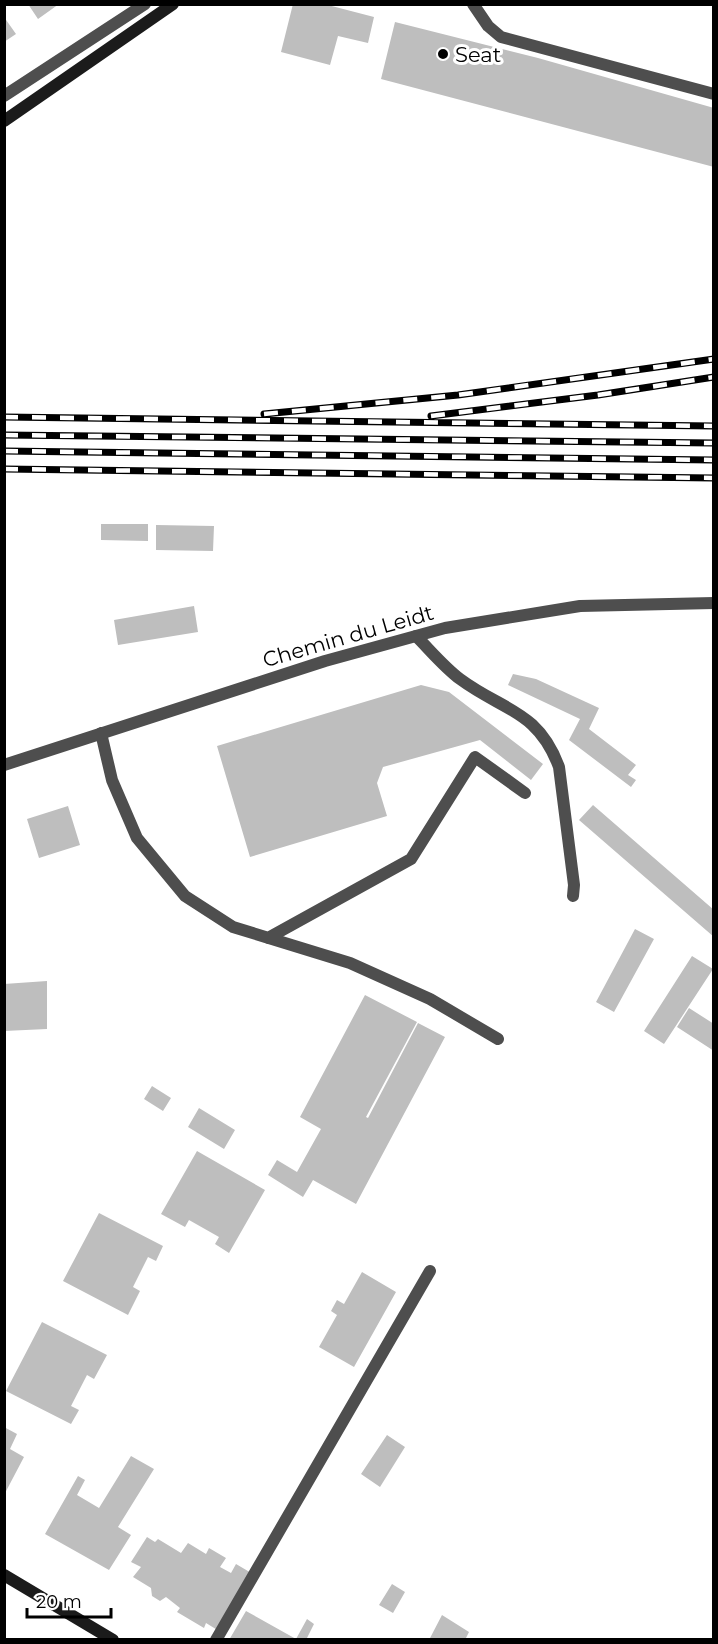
<svg xmlns="http://www.w3.org/2000/svg" width="718" height="1644" font-family="Montserrat,sans-serif">
<rect width="100%" height="100%" fill="#fff"/>
<path fill="#bebebe" d="M28 4H59L38 19Z
M293 4H324L374 17 368 43 338 36 330 65 281 52Z
M4 17 16 34 4 42Z
M395 22 538 58 714 108V167L381 79Z
M101 524H148V541L101 540Z
M156 525 214 526 213 551 156 550Z
M194 606 198 632 118 645 114 620Z
M513 674 536 679 599 708 589 729 636 765 628 775 636 780 631 787 569 740 580 719 508 685Z
M421 685 449 692 543 764 531 780 480 740 383 767 377 783 387 816 250 857 217 746Z
M593 805 714 910V937L579 820Z
M68 806 80 845 39 858 27 819Z
M635 929 654 939 614 1012 596 1002Z
M692 956 713 969 664 1044 644 1031Z
M47 981V1029L4 1031V984Z
M365 995 417 1022 366 1117 368 1118 418 1023 445 1037 356 1204 313 1180 303 1197 268 1175 277 1160 297 1172 321 1129 300 1117Z
M689 1008 714 1024V1051L677 1027Z
M152 1086 171 1098 163 1111 144 1099Z
M199 1108 235 1130 224 1149 188 1127Z
M197 1151 265 1190 229 1253 215 1244 219 1237 189 1220 185 1227 161 1214Z
M99 1213 163 1246 156 1261 148 1257 133 1287 140 1291 128 1315 63 1281Z
M362 1272 396 1292 354 1367 319 1347 337 1315 331 1311 337 1300 344 1304Z
M42 1322 107 1355 94 1379 87 1375 71 1406 79 1410 71 1424 6 1391Z
M4 1427 17 1434 10 1449 24 1457 4 1495Z
M387 1435 405 1447 380 1487 361 1474Z
M131 1456 154 1469 118 1527 131 1535 109 1570 45 1534 78 1476 85 1480 77 1495 99 1508Z
M147 1537 155 1542 158 1539 181 1553 188 1543 206 1554 209 1548 226 1558 220 1567 231 1573 236 1564 253 1574 219 1631 206 1623 204 1628 177 1612 180 1608 166 1597 160 1601 152 1596 151 1588 133 1577 141 1567 131 1562Z
M392 1584 405 1592 393 1613 379 1605Z
M246 1611 296 1639 307 1619 314 1624 306 1640H229Z
M442 1615 469 1632 465 1640H429Z"/>
<g fill="none" stroke-linecap="round" stroke-linejoin="round">
<path stroke="#4e4e4e" stroke-width="12" d="M473 4 488 26 501 37 714 94
M4 96 145 4
M416 636C430 650 444 667 460 679 503 711 538 710 559 767L574 885 573 896
M101 733 112 780 137 838 185 896 233 927 350 963 430 999 498 1039
M268 938 411 859 475 757 525 793
M216 1640 430 1271"/>
<path stroke="#4e4e4e" stroke-width="12" d="M4 765 325 661 445 628 580 606 714 603"/>
<path stroke="#1b1b1b" stroke-width="12" d="M4 121 173 4
M4 1575 113 1640"/>
<g stroke="#000" stroke-width="7">
<path id="rail" d="M264 414 458 395 714 359
M431 416 598 395 714 377
M4 417 714 426
M4 435 714 443
M4 451 714 460
M4 469 714 478"/>
</g>
<use href="#rail" stroke="#fff" stroke-width="4.5" stroke-dasharray="14" stroke-linecap="butt"/>
</g>
<circle fill="#000" stroke="#fff" stroke-width="2" cx="443" cy="54" r="6"/>
<g text-anchor="middle" dominant-baseline="central" stroke-width="6" stroke-linejoin="round" paint-order="stroke">
<g font-size="21" fill="#000" stroke="#fff" text-anchor="start">
<text x="455" y="54">Seat</text>
</g>
<g font-size="21" fill="#000" stroke="#fff">
<text transform="translate(348 636) rotate(-16)">Chemin du Leidt</text>
</g>
</g>
<rect width="718" height="1644" fill="none" stroke="#000000" stroke-width="12"/>
<path d="M27 1608v9h84v-9" fill="none" stroke="#000000" stroke-width="3"/>
<text x="36" y="1608" font-size="18" fill="#000000" stroke="#ffffff" stroke-width="4.5" paint-order="stroke">20 m</text>
</svg>
